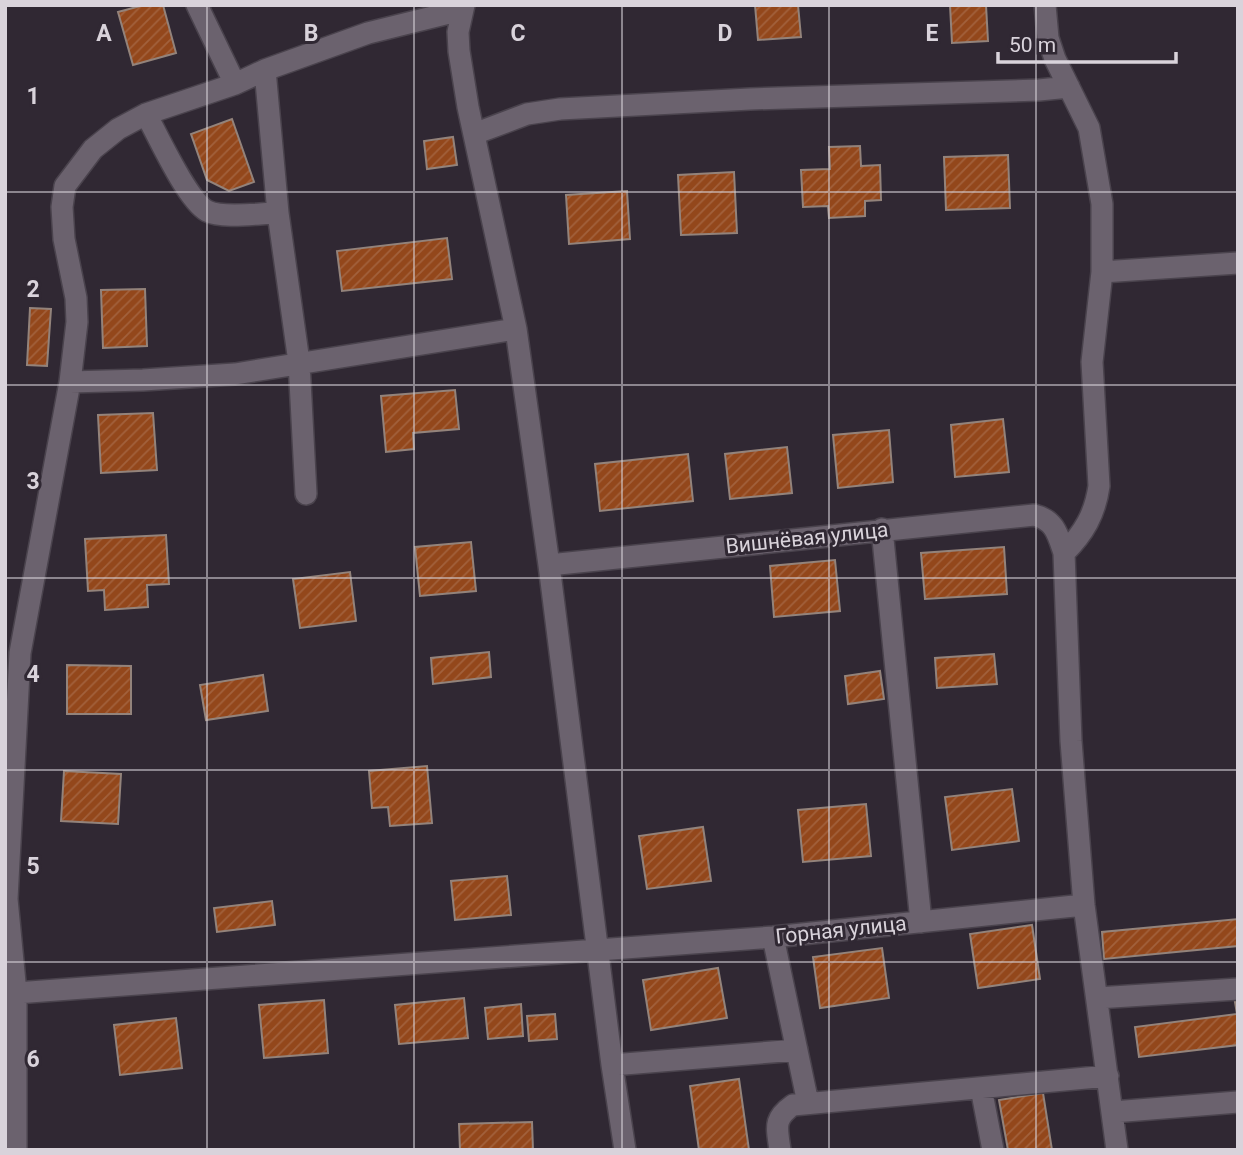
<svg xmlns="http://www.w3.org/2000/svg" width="1243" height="1155" font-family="Roboto,sans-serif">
<defs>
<pattern id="building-hatch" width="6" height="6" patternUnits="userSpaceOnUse" patternTransform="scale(1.75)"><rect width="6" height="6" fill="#93471b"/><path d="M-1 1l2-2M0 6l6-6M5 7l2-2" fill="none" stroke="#a2613c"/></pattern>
</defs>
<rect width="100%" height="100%" fill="#302833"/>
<path fill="url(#building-hatch)" stroke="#93837b" stroke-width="2" d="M144 5H163L176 53 133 65 118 12Z
M755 5H798L801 37 758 40Z
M950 5H986L988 41 952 43Z
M232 119 254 182 229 191 207 180 191 134Z
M453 137 457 165 427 169 424 141Z
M860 146 861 166 880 165 881 200 865 201V216L829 218 828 206 803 207 801 170 830 169 829 147Z
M1008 155 1010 208 946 210 944 157Z
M734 172 737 233 681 235 678 175Z
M627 191 630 239 569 244 566 195Z
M447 238 452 279 342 291 337 251Z
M145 289 147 346 103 348 101 290Z
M30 308 51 309 47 366 27 365Z
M455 390 459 429 413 433 414 449 386 452 381 396Z
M153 413 157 470 101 473 98 415Z
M1003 419 1009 472 955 477 951 425Z
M889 430 893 482 838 488 833 435Z
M787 447 792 493 730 499 725 454Z
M688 454 693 501 600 511 595 464Z
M166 535 169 584 147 585 148 607 105 610 104 590 88 591 85 539Z
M471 542 476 591 420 596 415 547Z
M1004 547 1007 594 925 599 921 553Z
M835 560 840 611 774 617 770 566Z
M350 572 356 621 300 628 293 579Z
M489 652 491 677 433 684 431 658Z
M994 654 997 684 937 688 935 658Z
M67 665 131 666V714H67Z
M880 671 884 699 848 704 845 676Z
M263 675 268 711 206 720 200 685Z
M427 766 432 823 390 826 388 807 372 808 369 771Z
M64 771 121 774 118 824 61 821Z
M1012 789 1019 841 952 850 945 797Z
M866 804 871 856 803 862 798 810Z
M703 827 711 881 647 889 639 836Z
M507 876 511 915 455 920 451 881Z
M272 901 275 925 217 932 214 908Z
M1238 919V946L1104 959 1102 932Z
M1032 925 1040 979 978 988 970 934Z
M882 948 889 998 820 1008 813 957Z
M718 968 727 1018 651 1030 643 980Z
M1238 995V1045L1139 1057 1135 1027 1237 1014 1234 996Z
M464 998 468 1038 399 1044 395 1005Z
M324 1000 328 1053 264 1058 259 1005Z
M521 1004 523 1036 488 1039 485 1008Z
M555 1014 557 1039 529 1041 527 1016Z
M176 1018 182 1068 120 1075 114 1025Z
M739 1079 749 1150H699L690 1086Z
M1043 1093 1052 1150H1008L999 1100Z
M532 1122 533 1150H460L459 1124Z"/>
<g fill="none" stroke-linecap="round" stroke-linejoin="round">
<g stroke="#4a434d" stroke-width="24">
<path id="minor" d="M197 5 235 84
M464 5 458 32 459 51 468 107 516 329 549 565 612 1065 625 1150
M1045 5 1048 38 1055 59 1089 128 1102 204V272L1092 362 1099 486C1095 514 1084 533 1064 553
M265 70 278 213 299 362 306 494
M146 114C158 136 187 200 207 211 223 219 260 213 278 213
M474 134 527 114 560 109 750 99 1039 90 1069 87
M1102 272 1238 263
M70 382 143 380 235 374 516 329
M882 529 921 922
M549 565 1034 515C1055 520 1058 535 1064 553L1071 741 1084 905 1117 1150
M773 937 808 1103
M16 993 7 899 20 653 70 382 77 322 76 298 64 239 62 207 65 186 93 149 118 129 146 114 235 84 265 70 368 33 461 10
M1097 998 1238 989
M612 1065 797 1050
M981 1088 993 1150
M1113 1112 1238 1102
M16 1150V993L773 937 1084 905
M780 1150C777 1127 773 1119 793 1105L1108 1076"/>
</g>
<use href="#minor" stroke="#6b626e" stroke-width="21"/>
</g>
<path fill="none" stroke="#d9d3db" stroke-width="2" stroke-opacity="0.55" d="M207 5V1150M414 5V1150M622 5V1150M829 5V1150M1036 5V1150M5 192H1238M5 385H1238M5 578H1238M5 770H1238M5 962H1238"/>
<g text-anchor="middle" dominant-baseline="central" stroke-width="6" stroke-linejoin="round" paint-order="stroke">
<g font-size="21" fill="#d9d3db" stroke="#302833">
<text transform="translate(807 538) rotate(-6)">Вишнёвая улица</text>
<text transform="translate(841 930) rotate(-6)">Горная улица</text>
</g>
</g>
<g font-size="23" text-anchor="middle" font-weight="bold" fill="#d9d3db" stroke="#302833" stroke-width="6" stroke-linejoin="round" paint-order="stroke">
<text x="104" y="41">A</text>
<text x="311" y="41">B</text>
<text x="518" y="41">C</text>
<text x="725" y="41">D</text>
<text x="932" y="41">E</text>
<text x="33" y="104">1</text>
<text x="33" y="297">2</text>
<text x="33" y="489">3</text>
<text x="33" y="682">4</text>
<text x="33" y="874">5</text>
<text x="33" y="1067">6</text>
</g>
<rect width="1243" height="1155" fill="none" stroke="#d9d3db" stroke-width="14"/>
<path d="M998 52v10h178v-10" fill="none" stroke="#d9d3db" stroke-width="3.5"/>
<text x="1009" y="52" font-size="21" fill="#d9d3db" stroke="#302833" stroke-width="5" paint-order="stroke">50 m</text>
</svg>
